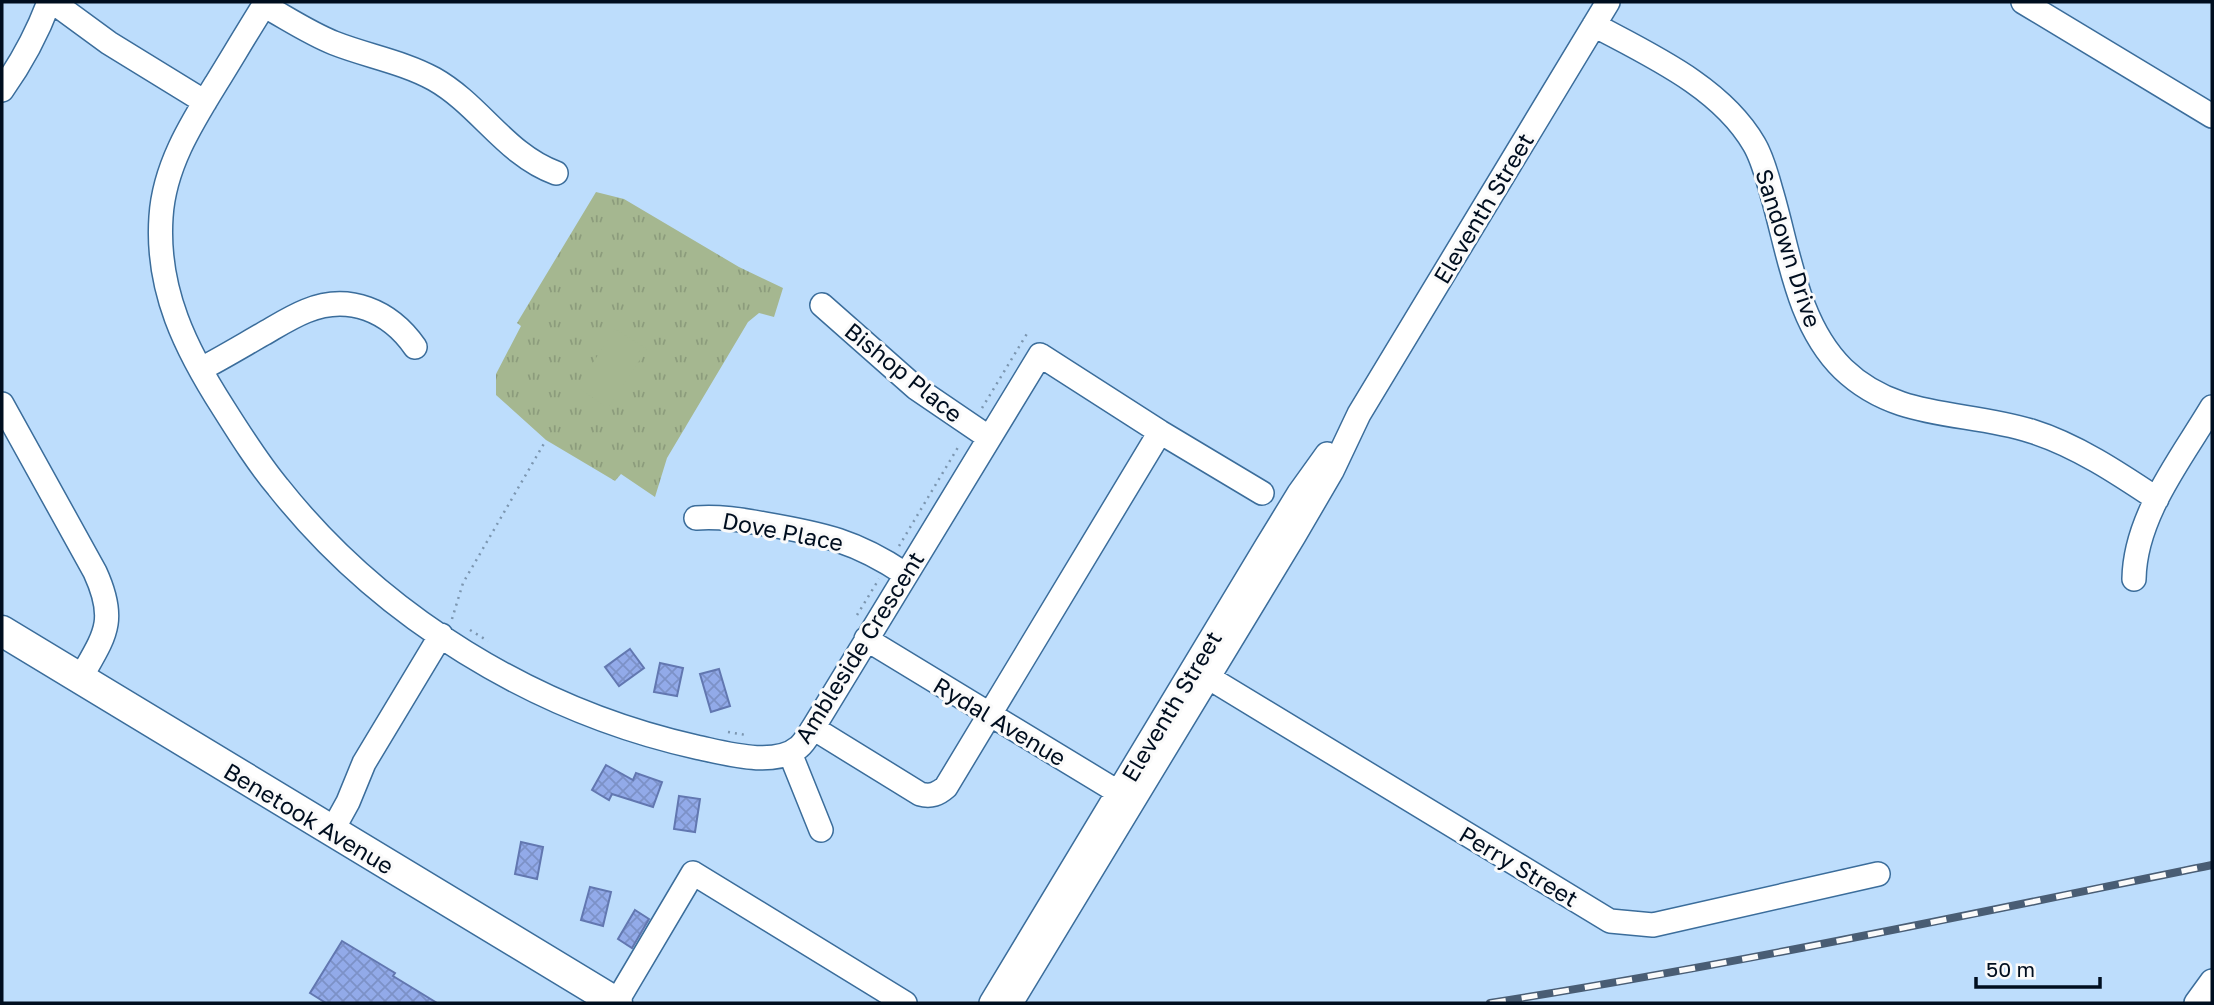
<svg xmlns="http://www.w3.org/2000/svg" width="2214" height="1005" font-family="'Golos Text',sans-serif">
<defs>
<pattern id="park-tufts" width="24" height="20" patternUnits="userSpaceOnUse" patternTransform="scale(1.75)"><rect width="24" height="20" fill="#a5b790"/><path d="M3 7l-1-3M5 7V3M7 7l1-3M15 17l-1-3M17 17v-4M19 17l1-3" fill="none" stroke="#8c9c7c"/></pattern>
<pattern id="building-cross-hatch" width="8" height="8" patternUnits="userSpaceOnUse" patternTransform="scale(1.75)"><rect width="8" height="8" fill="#92aae9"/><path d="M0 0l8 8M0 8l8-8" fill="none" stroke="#7c91c7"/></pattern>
</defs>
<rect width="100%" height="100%" fill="#bdddfc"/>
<path fill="url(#park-tufts)" d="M596 192 624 199 739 267 783 288 774 317 759 313 748 322 667 458 655 497 621 474 615 481 546 440 496 395V374L521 326 517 323Z"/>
<path fill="#a5b790" d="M615 329 647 349 608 408 577 387Z"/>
<path fill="url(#building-cross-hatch)" stroke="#6277b0" stroke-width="2" d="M630 649 644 668 619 686 605 667Z
M660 663 683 668 677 696 654 692Z
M719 669 730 706 711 712 700 674Z
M606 765 633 780 636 773 662 782 653 807 612 794 609 800 592 790Z
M679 796 700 799 695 832 674 829Z
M521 842 543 847 537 879 515 874Z
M590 887 611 892 603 926 581 920Z
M635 910 649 919 632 948 618 939Z
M342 941 395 973 393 976 437 1003H326L310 993Z"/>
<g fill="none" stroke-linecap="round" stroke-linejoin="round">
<g stroke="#3b6d9b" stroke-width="26">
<path id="minor" d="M53 2 109 43 205 102
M266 2C249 29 233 56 217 82 191 124 164 167 161 217 156 290 186 350 224 409 241 436 258 463 278 487 381 617 535 711 696 747 725 753 775 768 799 747 805 742 809 734 813 728L1040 355 1160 432 1262 493
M2023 2 2212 116
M263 5C287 18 309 33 334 43 367 56 403 62 434 79 480 105 506 155 556 173
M1594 25C1650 55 1721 87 1754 144 1763 159 1767 177 1772 194 1789 252 1797 324 1843 369 1897 421 1964 410 2031 431 2076 445 2118 473 2157 499
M2 90C22 62 37 34 49 2
M822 305 916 388 988 437
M201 369C222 358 242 346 263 334 277 326 291 317 306 311 349 293 390 311 415 347
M2 404 95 572C118 622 104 636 80 679
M696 518C719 516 742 520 765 524 823 534 856 541 905 574
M2134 579C2135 516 2181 459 2212 407
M866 639 1131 800
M1193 668 1610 921 1653 925 1878 874
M813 728 920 794C931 797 938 794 946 787L1160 432
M790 753 821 830
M332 831 348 802 364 763 441 635
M616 1003 693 873 905 1003
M991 1003 1266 547 1299 493 1327 454
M1011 1003 1294 536 1332 471 1359 414 1608 2
M2196 1003 2212 981"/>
</g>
<g stroke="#3b6d9b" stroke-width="33">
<path id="major" d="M2 631 617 1003"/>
</g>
<path stroke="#7c96b0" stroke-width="2.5" stroke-dasharray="2 5" stroke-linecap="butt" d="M982 408 1028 332
M899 546 960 444
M857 615 879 579
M452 619 463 583 546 440
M470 630 488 641
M728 732 746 735"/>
<use href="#minor" stroke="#fff" stroke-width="23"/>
<use href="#major" stroke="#fff" stroke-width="30"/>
<g stroke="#495d74" stroke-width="8">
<path id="rail" d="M1490 1003C1732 965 1972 914 2212 865"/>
</g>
<use href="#rail" stroke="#fafafa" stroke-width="5" stroke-dasharray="16" stroke-linecap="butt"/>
</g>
<g text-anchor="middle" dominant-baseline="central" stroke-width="6" stroke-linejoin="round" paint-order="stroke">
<g font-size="23" fill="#000e1f" stroke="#fafafa">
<text transform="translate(1483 208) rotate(-59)">Eleventh Street</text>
<text transform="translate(1789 248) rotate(72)">Sandown Drive</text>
<text transform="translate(904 372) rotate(39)">Bishop Place</text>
<text transform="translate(783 531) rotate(11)">Dove Place</text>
<text transform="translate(859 647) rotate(-58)">Ambleside Crescent</text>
<text transform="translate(1171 706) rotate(-59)">Eleventh Street</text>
<text transform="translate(1000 721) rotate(31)">Rydal Avenue</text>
<text transform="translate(309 818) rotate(31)">Benetook Avenue</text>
<text transform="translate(1519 866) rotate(31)">Perry Street</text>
</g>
</g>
<rect width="2214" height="1005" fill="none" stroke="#000e1f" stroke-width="7"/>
<path d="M1976 977v10h124v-10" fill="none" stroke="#000e1f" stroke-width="3.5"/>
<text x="1986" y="977" font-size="21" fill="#000e1f" stroke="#fafafa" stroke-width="5" paint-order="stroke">50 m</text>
</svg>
